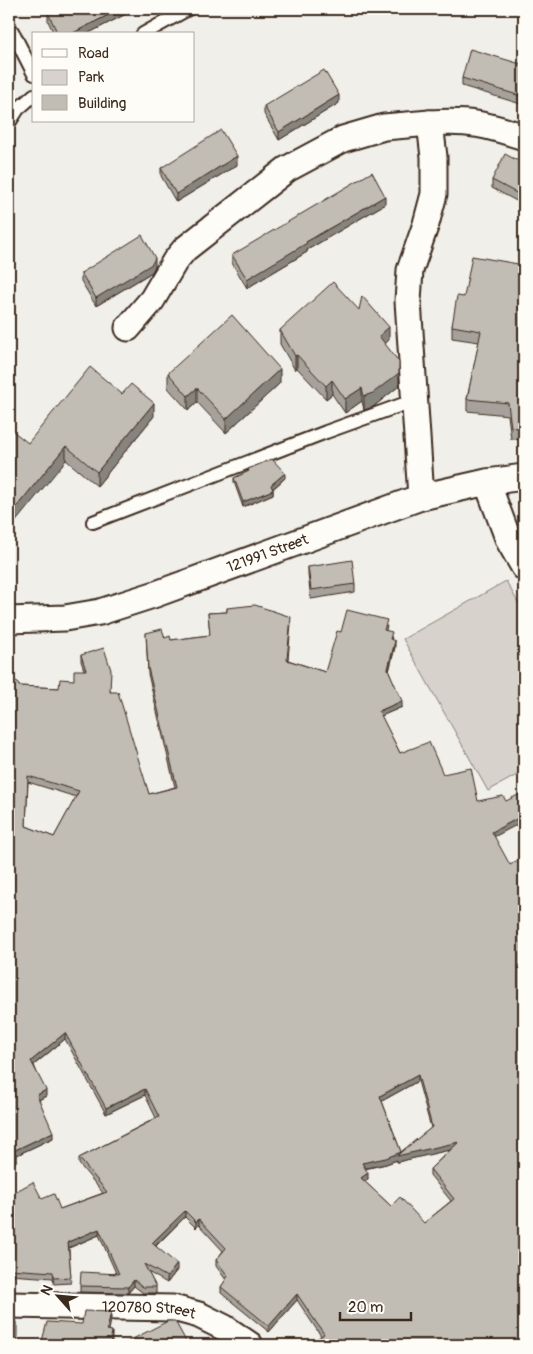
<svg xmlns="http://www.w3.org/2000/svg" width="533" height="1354" font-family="Pangolin,sans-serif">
<rect width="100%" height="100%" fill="#f1efea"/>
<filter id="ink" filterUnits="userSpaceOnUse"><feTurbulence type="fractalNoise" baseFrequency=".02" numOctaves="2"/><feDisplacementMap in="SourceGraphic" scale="10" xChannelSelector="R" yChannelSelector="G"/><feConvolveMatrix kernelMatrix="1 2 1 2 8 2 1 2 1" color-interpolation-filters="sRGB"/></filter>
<g filter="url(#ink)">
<path fill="#d7d2cc" stroke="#897e75" d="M506 581 524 613V771L488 791 403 639Z"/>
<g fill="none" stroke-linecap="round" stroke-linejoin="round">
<g stroke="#3b2a1e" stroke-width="16">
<path id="service" d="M12 31 34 74
M143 34 188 9
M9 123 18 109 34 95
M93 522 326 432 415 400"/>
</g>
<g stroke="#3b2a1e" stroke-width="29">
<g id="minor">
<path d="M128 328 152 300 175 261 185 249 287 169 343 139 384 127 430 123"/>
<path d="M487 482 509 541 524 567"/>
<path d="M421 497 408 301 410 270 426 224 434 194V157L430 123C469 120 488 125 524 137"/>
<path id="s1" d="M9 620 65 618 100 612 156 594 421 497 487 482 524 477"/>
<path id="s2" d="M9 1305 173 1308 199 1315 225 1328 250 1345"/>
</g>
</g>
<use href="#service" stroke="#fdfcf7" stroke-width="12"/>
<use href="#minor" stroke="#fdfcf7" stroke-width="25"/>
</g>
<path fill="#a6a29b" stroke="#3b2a1e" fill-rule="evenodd" d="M126 9V14L87 34H54L48 21V13Z
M524 65V105L462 86V78Z
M339 103 279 140 264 114V106Z
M524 164V205L492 188V180Z
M237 165 176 202 161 176V168Z
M385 204 307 250V252L247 288 232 263V255Z
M524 265V440L511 439 508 415 467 411V399L479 342 452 338V326L464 297Z
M155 266 152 272 96 306 81 281V273Z
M359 310 389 340 385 344 399 386 373 407 364 410 362 401 345 413 332 394 326 399 297 368 295 370 280 344V330Z
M168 373 280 383 226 433 197 402 188 410 168 388Z
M122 394 154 416 97 486 66 460 28 443Z
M248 469 285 478 273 489V494L243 507 234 482V478L248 471Z
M308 567 355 584V592L311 599 308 575Z
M227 608 291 623 288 660 325 672 341 632 387 626 386 630 392 638 391 640 395 647 389 671 402 707 381 716 400 753 443 774 478 801 494 836 524 1345 321 1336 297 1300 269 1332 221 1293V1287L226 1280 216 1266V1260L223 1251 199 1225 196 1228 185 1217 156 1246 177 1270 167 1283 148 1272 156 1287V1293H143L134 1286 128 1293 80 1292V1286L116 1273 99 1235 69 1248 71 1283 54 1284 53 1278 9 1275V1195L42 1199 60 1209 103 1193 79 1164V1158L156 1118 145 1095 106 1114 65 1039 34 1065 46 1096 39 1100 53 1138 17 1155V1160L9 1169 19 686 59 688 74 680 84 670 81 661V655L111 692 149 794 175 787 148 674 146 633 171 640 210 635 208 613 227 612ZM28 782 76 797 54 837 26 826ZM418 1081 431 1128 401 1152 382 1101ZM451 1149 430 1169V1175L451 1201 424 1223 391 1206 365 1182 368 1179 365 1169 386 1164 397 1160V1162Z"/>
<path fill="#87847e" stroke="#3b2a1e" d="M120 9H126V14L87 34H71Z
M339 95V103L279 140V132Z
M237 156V165L176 202V194Z
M385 196V204L307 250V252L247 288V279L306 242Z
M155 258V266L152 272 96 306V298Z
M389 327V340L379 350V336Z
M297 355V368L295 370V356Z
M280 369V383L226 433V419Z
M399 373V386L373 407 364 410V396Z
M332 380V394L326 399V386Z
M197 388V402L188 410V396Z
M362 388V401L345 413V399Z
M154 403V416L97 486V472Z
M66 446V460L9 530V516Z
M285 473V478L271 490V485Z
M273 490V494L243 507V502Z
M395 641V647L388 675V669Z
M402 701V707L379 717V711Z
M524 815V821L492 838V832Z
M65 1033V1039L31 1067V1061Z
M418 1075V1081L380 1102V1096Z
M145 1089V1095L106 1114V1108Z
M46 1090V1096L37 1101V1095Z
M53 1132V1138L17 1155V1160L9 1169V1163L11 1152Z
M459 1142V1148L397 1162V1160L386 1164 362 1169V1163L401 1152Z
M368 1173V1179L361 1184V1178Z
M185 1211V1217L152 1249V1243Z
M199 1219V1225L196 1228V1222Z
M99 1229V1235L68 1248V1242Z
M177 1264V1270L167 1283V1277Z
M134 1280V1286L128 1293V1287Z
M297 1294V1300L269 1332V1326Z
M111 1312V1321L107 1339V1330Z
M112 1331V1341L111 1345H108Z"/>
<path fill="#c1bcb4" stroke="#3b2a1e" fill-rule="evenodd" d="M57 9H120L71 34H58L48 13Z
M470 49 524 65V97L462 78Z
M324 70 339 95 279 132 264 106Z
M221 130 237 156 176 194 161 168Z
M505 154 524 164V197L492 180Z
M372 172 385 196 306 242 307 243 247 279 232 255Z
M142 235 155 258 152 264 96 298 81 273Z
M472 256 524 265V429L511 427 508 403 467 399 481 331 452 326 457 296 464 297Z
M333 282 359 310 362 296 389 327 379 336 399 362V373L373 393 364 396 362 388 345 399 332 380 326 386 297 355 295 356 280 330Z
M232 315 280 369 226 419 197 388 188 396 168 373Z
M90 367 122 394 131 384 154 403 97 472 66 446 9 516V428L28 443Z
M272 459 285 473 271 485 273 490 243 502 234 478 249 471 248 469Z
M352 560 355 584 311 590 308 567Z
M255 605 291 617 287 660 325 672 337 631 341 632 347 610 387 620 384 630 392 632 390 639 395 641 388 669 402 701 379 711 400 753 429 742 443 774 471 768 478 801 503 796 506 801 524 792V815L492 832 510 865 524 856V1345H310L309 1344 324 1334 297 1294 269 1326 221 1287 228 1276 216 1260 226 1248 199 1219 196 1222 185 1211 152 1243 177 1264 167 1277 144 1264 156 1287H143L134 1280 128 1287 80 1286 81 1272 119 1274 99 1229 68 1242 71 1277 54 1278 53 1272 9 1269V1195L33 1182 42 1199 54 1194 60 1209 107 1192 79 1158 159 1117 145 1089 106 1108 65 1033 31 1061 46 1090 37 1095 53 1132 11 1152 17 1154 9 1163V684L17 681 19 686 59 688 60 679 74 680V670H86L81 655 104 648 111 670 110 692H118L149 794 177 787 148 668 146 633 162 629 165 638 170 636 171 640 210 635 208 613 227 612V608ZM28 776 79 791 54 837 26 826ZM418 1075 432 1127 401 1152 380 1096ZM459 1142 430 1169 454 1199 424 1223 400 1197 391 1206 361 1178 368 1173 362 1163 386 1158 401 1152 397 1156Z
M84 1311 111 1312 107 1330 112 1331 110 1344 108 1345H41L47 1322 82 1324Z
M168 1321H175L188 1345H121Z
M9 1322H17V1345H9Z"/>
</g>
<g text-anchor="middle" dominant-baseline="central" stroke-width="4.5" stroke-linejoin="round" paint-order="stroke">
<g font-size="15" fill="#3b2a1e" stroke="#fdfcf7">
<text stroke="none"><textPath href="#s1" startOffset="269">121991 Street</textPath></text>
<text stroke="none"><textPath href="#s2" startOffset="140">120780 Street</textPath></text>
</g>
</g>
<rect width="533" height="1354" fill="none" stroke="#fdfcf7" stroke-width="30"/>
<rect x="15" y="15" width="503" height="1324" fill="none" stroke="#3b2a1e" stroke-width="2" filter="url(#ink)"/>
<rect x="32" y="32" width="162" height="90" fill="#fdfcf7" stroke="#afa8a0"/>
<rect x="42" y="49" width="25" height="8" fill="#fdfcf7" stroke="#afa8a0"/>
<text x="78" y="58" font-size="15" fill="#3b2a1e">Road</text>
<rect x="42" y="70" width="25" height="15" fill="#d7d2cc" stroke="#afa8a0"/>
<text x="78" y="82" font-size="15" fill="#3b2a1e">Park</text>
<rect x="42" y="95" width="25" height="15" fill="#c1bcb4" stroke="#afa8a0"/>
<text x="78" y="108" font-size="15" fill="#3b2a1e">Building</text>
<g transform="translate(58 1296) rotate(297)" stroke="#fdfcf7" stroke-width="4" paint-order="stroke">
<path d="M0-4L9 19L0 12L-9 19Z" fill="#3b2a1e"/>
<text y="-8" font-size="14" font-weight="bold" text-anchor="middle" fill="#3b2a1e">N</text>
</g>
<path d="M340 1312v8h71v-8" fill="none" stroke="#3b2a1e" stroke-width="2.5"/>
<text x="348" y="1312" font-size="15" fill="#3b2a1e" stroke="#fdfcf7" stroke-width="4" paint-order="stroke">20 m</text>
</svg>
